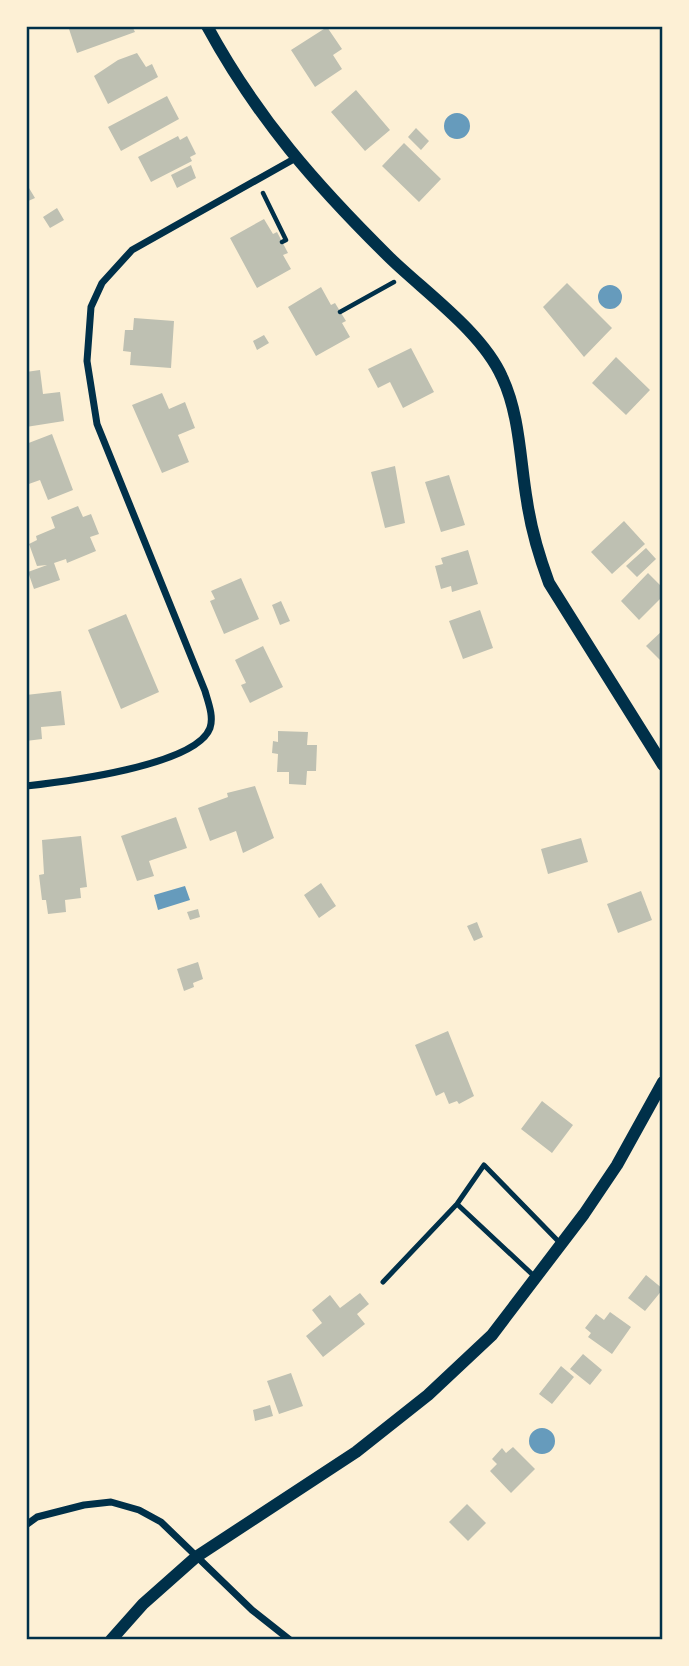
<svg xmlns="http://www.w3.org/2000/svg" width="689" height="1666" font-family="'Exo 2',sans-serif">
<rect width="100%" height="100%" fill="#fdf0d5"/>
<path fill="#669bbc" d="M444 126a13 13 0 1 1 26 0a13 13 0 1 1-26 0Z
M598 297a12 12 0 1 1 24 0a12 12 0 1 1-24 0Z
M185 886 190 900 158 910 154 895Z
M529 1441a13 13 0 1 1 26 0a13 13 0 1 1-26 0Z"/>
<path fill="#bec0b2" d="M68 26H132L135 32 77 53Z
M327 27 342 49 333 55 342 69 315 87 291 50Z
M137 53 146 67 152 64 158 77 108 104 94 76 118 60Z
M356 90 390 130 365 151 331 112Z
M167 96 179 119 121 151 108 127Z
M416 128 429 141 421 150 408 137Z
M178 136 180 140 187 136 196 154 190 157 192 161 151 182 138 157Z
M404 143 441 179 419 202 382 166Z
M191 165 196 178 177 188 171 175Z
M26 183 35 198 26 202Z
M57 208 64 220 50 228 43 217Z
M264 219 273 234 277 232 288 253 283 255 291 269 257 288 230 238Z
M567 283 612 328 584 357 543 307Z
M321 287 331 305 335 303 346 321 342 323 350 337 316 356 288 307Z
M134 318 174 321 171 368 130 365 131 352 123 351 125 330H133Z
M264 335 269 343 257 350 253 341Z
M411 348 434 392 403 408 390 382 378 388 368 369Z
M616 357 650 390 626 415 592 383Z
M40 370 43 394 60 392 64 421 26 427V372Z
M162 393 169 409 185 402 195 428 178 435 189 462 162 473 132 405Z
M52 434 73 490 48 500 40 480 26 485V444Z
M395 466 405 523 385 528 371 472Z
M449 475 465 525 441 532 425 482Z
M78 506 83 517 91 514 99 534 90 537 96 551 67 563 66 559 54 563 60 580 34 589 28 572 47 565 37 566 29 544 37 540 36 536 55 528 51 517Z
M624 521 645 544 612 574 591 552Z
M646 548 656 559 637 577 626 566Z
M468 550 478 584 452 592 451 586 441 589 435 566 443 564 441 558Z
M648 573 663 588V596L639 620 621 601Z
M241 578 259 619 224 634 210 601 215 599 211 591Z
M281 601 290 621 280 625 272 605Z
M480 610 493 648 463 659 449 621Z
M126 614 159 692 121 709 88 630Z
M663 630V663L646 646Z
M263 646 283 687 250 703 241 685 246 683 235 660Z
M61 691 65 725 41 727 42 739 26 741V695Z
M278 731 308 732 307 745H317L316 771H307L306 785 289 784V772H277L278 754 272 753 273 741 278 742Z
M255 786 274 838 243 853 236 831 210 841 198 808 228 797 227 793Z
M176 817 187 848 149 861 154 876 137 881 121 836Z
M81 836 87 887 80 888 81 898 65 900 66 912 48 914 46 900H42L39 875 44 874 42 840Z
M581 838 588 862 548 874 541 849Z
M321 883 336 906 319 918 304 895Z
M641 891 652 920 618 933 607 904Z
M198 909 200 917 190 920 187 912Z
M477 922 483 937 474 941 467 926Z
M198 962 203 979 193 983 194 987 184 991 177 969Z
M448 1031 474 1096 459 1104 457 1101 449 1104 444 1092 436 1096 415 1045Z
M542 1101 573 1125 552 1153 521 1129Z
M646 1275 663 1289 645 1311 628 1298Z
M360 1293 369 1304 357 1314 365 1324 323 1357 306 1336 322 1323 312 1310 330 1295 340 1308Z
M610 1312 631 1327 612 1354 588 1337 591 1333 585 1328 596 1314 604 1320Z
M583 1354 602 1370 590 1385 570 1369Z
M561 1366 574 1377 552 1404 539 1394Z
M291 1373 303 1406 279 1414 267 1381Z
M270 1405 273 1416 255 1421 253 1410Z
M513 1447 535 1469 511 1493 490 1471 497 1464 492 1459 502 1448 506 1453Z
M467 1504 486 1523 468 1541 449 1522Z"/>
<g fill="none" stroke-linecap="round" stroke-linejoin="round">
<path stroke="#003049" stroke-width="4.5" d="M263 193 286 240 282 242
M340 312 394 282"/>
<path stroke="#003049" stroke-width="5" d="M457 1204 534 1276
M383 1282 457 1204 484 1165 561 1244"/>
<path stroke="#003049" stroke-width="7" d="M26 786C62 782 196 766 210 728 214 716 208 702 205 691L97 424 87 361 91 307 102 283 132 250 294 159
M26 1525 37 1517 84 1505 111 1502 139 1510 161 1522 252 1610 290 1640"/>
<path stroke="#003049" stroke-width="12" d="M207 26C257 118 316 185 390 258 425 292 482 332 502 377 520 415 520 461 527 501 531 529 539 556 549 583L663 765
M111 1640 143 1604 196 1557 356 1452 428 1395 492 1335 584 1214 617 1165 663 1082"/>
</g>
<rect width="689" height="1666" fill="none" stroke="#fdf0d5" stroke-width="56"/>
<rect x="28" y="28" width="633" height="1610" fill="none" stroke="#003049" stroke-width="2.5"/>
</svg>
